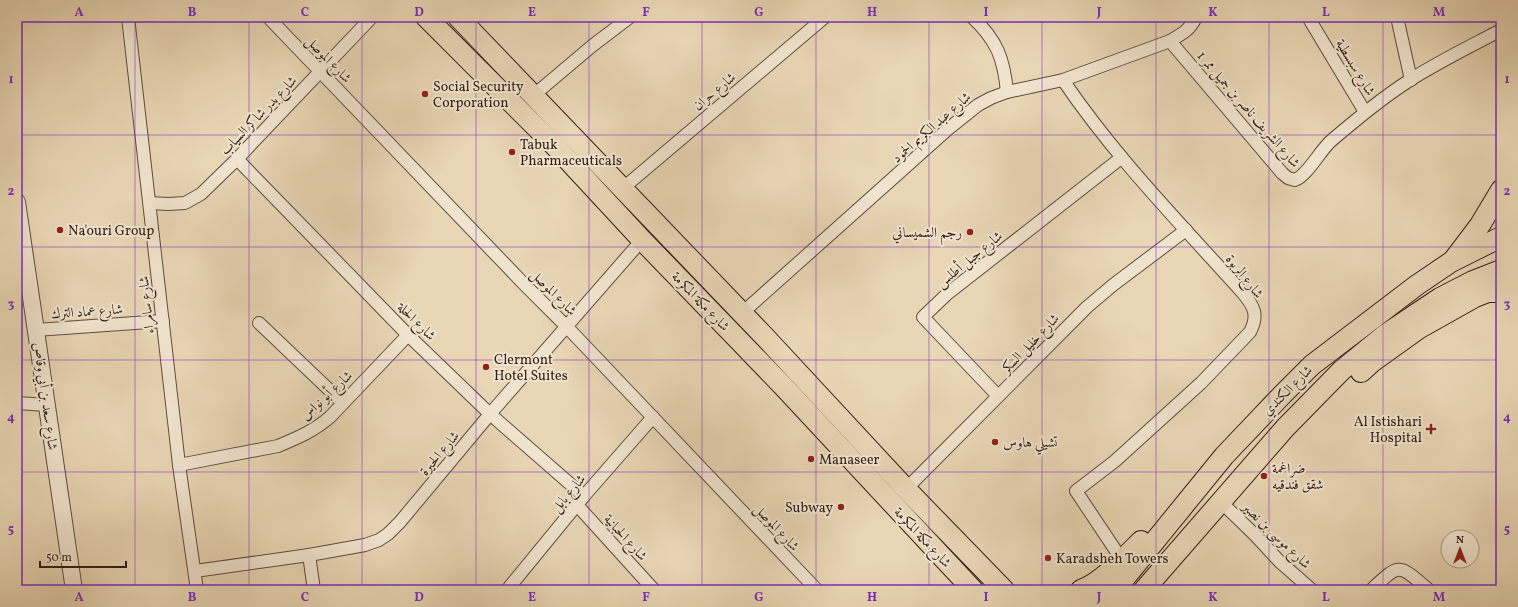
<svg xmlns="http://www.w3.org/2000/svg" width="1518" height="607" viewBox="0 0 1518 607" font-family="Vollkorn,Amiri,serif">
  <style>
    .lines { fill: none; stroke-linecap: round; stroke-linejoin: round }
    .minor-casing { stroke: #5e4c3e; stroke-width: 14 }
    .tertiary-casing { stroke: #5e4c3e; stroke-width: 18 }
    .primary-casing { stroke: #301e17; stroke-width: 22 }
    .minor { stroke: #f1e4cf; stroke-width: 12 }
    .tertiary { stroke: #f1e4cf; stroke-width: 16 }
    .primary { stroke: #e9d6b5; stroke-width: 20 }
    .grid { fill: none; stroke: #7b2cbf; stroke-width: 1; stroke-opacity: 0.55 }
    .poi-dot { fill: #8f2418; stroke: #f1e4cf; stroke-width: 1.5 }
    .labels { text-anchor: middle; stroke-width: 4; stroke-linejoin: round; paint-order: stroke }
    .street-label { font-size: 14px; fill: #301e17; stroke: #f1e4cf }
    .poi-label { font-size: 14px; fill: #301e17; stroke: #f1e4cf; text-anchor: start }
    .neatline { fill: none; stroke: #7b2cbf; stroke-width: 1.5 }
    .grid-label { font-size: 13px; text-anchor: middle; font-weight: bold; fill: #7b2cbf }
  </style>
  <rect width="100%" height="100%" fill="#e9d6b5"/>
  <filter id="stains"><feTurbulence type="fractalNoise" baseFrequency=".005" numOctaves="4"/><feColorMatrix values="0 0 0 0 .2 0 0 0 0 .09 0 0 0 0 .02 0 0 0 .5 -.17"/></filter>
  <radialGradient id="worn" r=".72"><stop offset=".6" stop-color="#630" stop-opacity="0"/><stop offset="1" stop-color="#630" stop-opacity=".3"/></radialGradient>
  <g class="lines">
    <!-- minor casing -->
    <g class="minor-casing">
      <g id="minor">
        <polyline points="128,17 179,465 197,590"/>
        <polyline points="268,17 523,283 567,327 817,590"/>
        <path d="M972 17C997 40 1004 59 1007 92"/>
        <polyline points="1308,17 1365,112"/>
        <polyline points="1397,17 1411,80"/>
        <path d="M1170 41 1282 173 1288 178 1295 180C1308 175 1320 150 1332 140 1357 119 1382 98 1410 80 1438 62 1471 46 1501 30"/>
        <path d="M1063 80C1115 157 1180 223 1242 292 1254 306 1259 315 1250 332L1201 383 1115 461 1076 491 1122 560"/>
        <polyline points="534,95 592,46 630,17"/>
        <polyline points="237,159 408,335 490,414 584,496"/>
        <polyline points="622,189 825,17"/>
        <polyline points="150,203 168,204 185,203 201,194 237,159 372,17"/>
        <path d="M741 314 948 129 978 105 991 98 1007 92 1063 80 1170 41C1182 34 1190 30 1196 17"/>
        <polyline points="259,323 343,403"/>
        <polyline points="36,330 163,321"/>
        <polyline points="998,396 923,317 947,294 1121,158"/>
        <polyline points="17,403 47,405"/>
        <path d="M179 465 278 446C297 438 314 431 330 417L408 335"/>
        <polyline points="906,489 1087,307 1113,285 1186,230"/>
        <polyline points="1221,502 1255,535 1280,562 1312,590"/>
        <polyline points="577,505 654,590"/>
        <polyline points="309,555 314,590"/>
        <polyline points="195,571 309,555 365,545 379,540 388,534 400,522 490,414 642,240"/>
        <polyline points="507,590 584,496 653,417"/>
        <path d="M1371 590C1401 562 1398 564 1429 590"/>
      </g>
    </g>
    <!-- tertiary casing -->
    <g class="tertiary-casing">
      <polyline id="tertiary" points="17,202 74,590"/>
    </g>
    <!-- primary casing -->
    <g class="primary-casing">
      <g id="primary">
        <polyline points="426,17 553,144 642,240 783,386 973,590"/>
        <polyline points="458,17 765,337 906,489 1004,590"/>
        <polyline points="1455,258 1480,225 1501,190"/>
        <polyline points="1361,372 1372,362 1418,329 1475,297 1488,292 1501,292"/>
        <path d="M1081 590C1101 583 1126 556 1141 541"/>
        <polyline points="1115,590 1224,456 1283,394 1312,365 1417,285 1451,262 1501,237"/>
        <polyline points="1144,590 1286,427 1342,370 1386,334 1440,298 1473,281 1501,270"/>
      </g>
    </g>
    <!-- minor -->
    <use href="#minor" class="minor"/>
    <!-- tertiary -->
    <use href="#tertiary" class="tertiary"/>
    <!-- primary -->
    <use href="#primary" class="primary"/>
  </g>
  <!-- grid -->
  <path class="grid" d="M135 17V590M249 17V590M362 17V590M476 17V590M589 17V590M702 17V590M816 17V590M929 17V590M1042 17V590M1156 17V590M1269 17V590M1383 17V590M17 135H1501M17 247H1501M17 360H1501M17 472H1501"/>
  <!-- markers -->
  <g class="poi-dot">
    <circle cx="425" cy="94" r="4"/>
    <circle cx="512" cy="152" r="4"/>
    <circle cx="60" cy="230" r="4"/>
    <circle cx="970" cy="232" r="4"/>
    <circle cx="486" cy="367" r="4"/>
    <path d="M1429 423h4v4h4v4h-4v4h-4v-4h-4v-4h4z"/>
    <circle cx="995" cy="442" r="4"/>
    <circle cx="811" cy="459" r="4"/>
    <circle cx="1264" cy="476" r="4"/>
    <circle cx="841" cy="507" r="4"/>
    <circle cx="1048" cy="558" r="4"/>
  </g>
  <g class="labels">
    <!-- street labels -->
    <g class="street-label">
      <text transform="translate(329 59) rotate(46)" y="5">شارع الموصل</text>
      <text transform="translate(1356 67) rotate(59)" y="5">شارع سبسطية</text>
      <text transform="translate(714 91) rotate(-40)" y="5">شارع حران</text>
      <text transform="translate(1249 109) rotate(49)" y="5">شارع الشريف ناصر بن جميل ممر 1</text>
      <text transform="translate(258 115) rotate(-46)" y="5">شارع بدر شاكر السياب</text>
      <text transform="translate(931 127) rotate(-41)" y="5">شارع عبد الكريم الحمود</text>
      <text transform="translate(969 259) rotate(-39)" y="5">شارع جبل أطلس</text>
      <text transform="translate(1245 276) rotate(52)" y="5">شارع الربوة</text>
      <text transform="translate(554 292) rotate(45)" y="5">شارع الموصل</text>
      <text transform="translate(701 301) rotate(46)" y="5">شارع مكة المكرمة</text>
      <text transform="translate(146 305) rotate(-96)" y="5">شارع سامراء</text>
      <text transform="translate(87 311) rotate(-4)" y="5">شارع عماد الترك</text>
      <text transform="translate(417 321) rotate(45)" y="5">شارع الحلة</text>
      <text transform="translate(1030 343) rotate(-46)" y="5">شارع خليل السكر</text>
      <text transform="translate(1287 390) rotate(-45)" y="5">شارع الكندي</text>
      <text transform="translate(326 395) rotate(-43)" y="5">شارع أبو نواس</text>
      <text transform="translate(46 396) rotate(82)" y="5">شارع سعد بن أبي وقاص</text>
      <text transform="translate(439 453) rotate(-50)" y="5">شارع الحيرة</text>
      <text transform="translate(568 493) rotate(-50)" y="5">شارع بابل</text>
      <text transform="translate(777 527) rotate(47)" y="5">شارع الموصل</text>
      <text transform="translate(1277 535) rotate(44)" y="5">شارع موسى بن نصير</text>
      <text transform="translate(626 537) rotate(48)" y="5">شارع الحبانية</text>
      <text transform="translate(923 537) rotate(47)" y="5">شارع مكة المكرمة</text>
    </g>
    <!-- poi labels -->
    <g class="poi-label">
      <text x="433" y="91">Social Security<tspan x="433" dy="16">Corporation</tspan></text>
      <text x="520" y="149">Tabuk<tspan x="520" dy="16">Pharmaceuticals</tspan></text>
      <text x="68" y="235">Na'ouri Group</text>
      <text x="962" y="237" text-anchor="end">رجم الشميساني</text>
      <text x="494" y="364">Clermont<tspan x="494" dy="16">Hotel Suites</tspan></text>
      <text x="1422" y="426" text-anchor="end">Al Istishari<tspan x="1422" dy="16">Hospital</tspan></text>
      <text x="1003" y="447">تشيلي هاوس</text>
      <text x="819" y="464">Manaseer</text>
      <text x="1272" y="473">ضراغمة<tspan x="1272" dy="16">شقق فندقيه</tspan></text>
      <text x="833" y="512" text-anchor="end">Subway</text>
      <text x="1056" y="563">Karadsheh Towers</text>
    </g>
  </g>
  <!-- margin -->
  <rect width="1518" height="607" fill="none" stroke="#e9d6b5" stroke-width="44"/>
  <!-- north arrow -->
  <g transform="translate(1460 549)"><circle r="19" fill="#f1e4cf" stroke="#a49585"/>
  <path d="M0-3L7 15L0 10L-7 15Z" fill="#8f2418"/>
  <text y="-6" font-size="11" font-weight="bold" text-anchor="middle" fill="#301e17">N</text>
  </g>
  <!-- scale -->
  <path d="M40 561v6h86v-6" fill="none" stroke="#301e17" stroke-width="2"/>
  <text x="46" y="561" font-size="12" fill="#301e17" stroke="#f1e4cf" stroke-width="3" paint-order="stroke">50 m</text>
  <rect x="22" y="22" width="1474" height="563" class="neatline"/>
  <g class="grid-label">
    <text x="79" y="16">A</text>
    <text x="192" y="16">B</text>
    <text x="305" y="16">C</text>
    <text x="419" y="16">D</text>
    <text x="532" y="16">E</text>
    <text x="646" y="16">F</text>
    <text x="759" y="16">G</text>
    <text x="872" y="16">H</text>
    <text x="986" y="16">I</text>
    <text x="1099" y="16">J</text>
    <text x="1213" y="16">K</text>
    <text x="1326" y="16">L</text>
    <text x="1439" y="16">M</text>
    <text x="11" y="83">1</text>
    <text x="1507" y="83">1</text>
    <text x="11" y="195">2</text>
    <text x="1507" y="195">2</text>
    <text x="11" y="308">3</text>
    <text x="1507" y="308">3</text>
    <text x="11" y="421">4</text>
    <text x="1507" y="421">4</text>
    <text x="11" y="533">5</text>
    <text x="1507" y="533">5</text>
    <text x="79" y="601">A</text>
    <text x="192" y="601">B</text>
    <text x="305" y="601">C</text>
    <text x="419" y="601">D</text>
    <text x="532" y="601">E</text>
    <text x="646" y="601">F</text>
    <text x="759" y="601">G</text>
    <text x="872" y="601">H</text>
    <text x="986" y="601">I</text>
    <text x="1099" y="601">J</text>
    <text x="1213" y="601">K</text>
    <text x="1326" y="601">L</text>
    <text x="1439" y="601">M</text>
  </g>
  <rect width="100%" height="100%" filter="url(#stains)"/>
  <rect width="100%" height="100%" fill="url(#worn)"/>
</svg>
